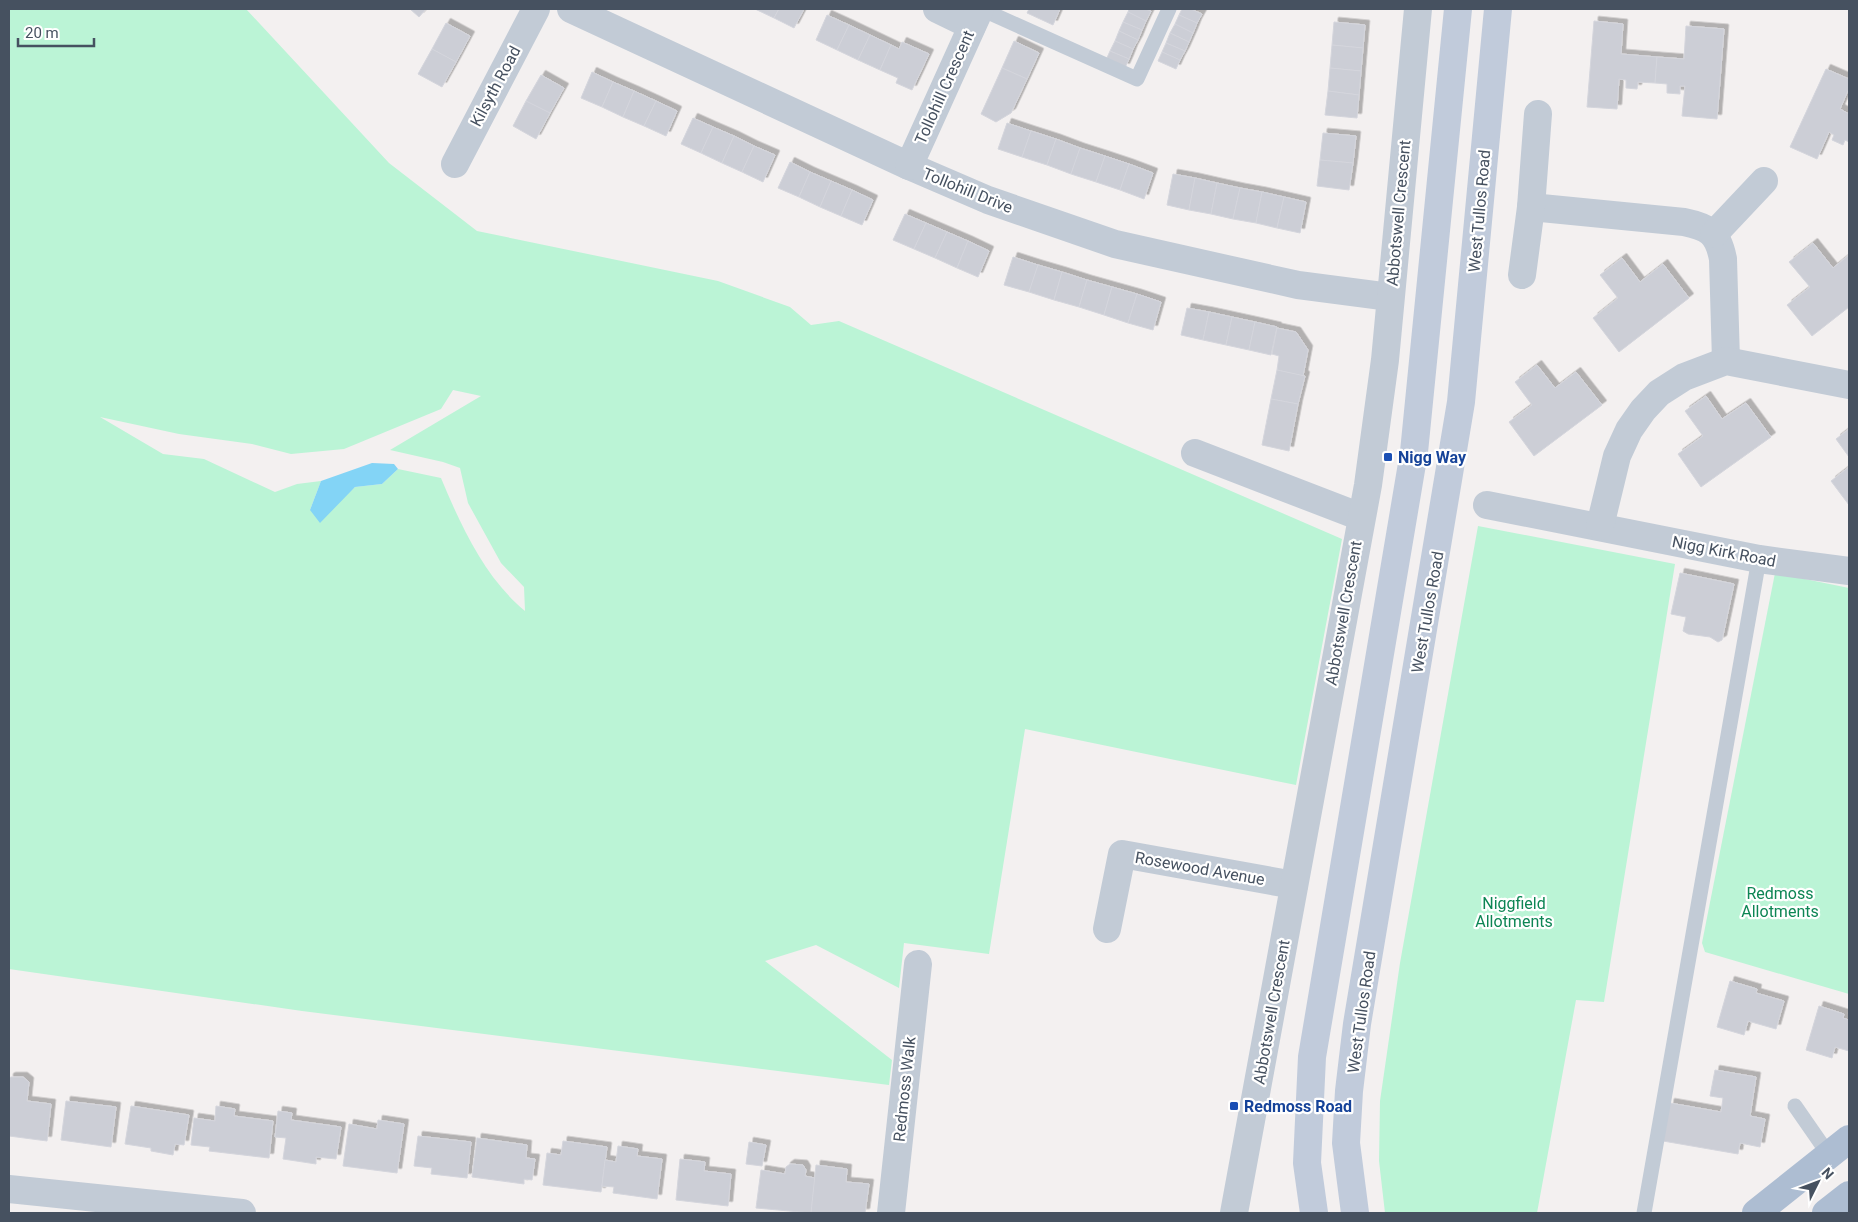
<svg xmlns="http://www.w3.org/2000/svg" width="1858" height="1222" viewBox="0 0 1858 1222" font-family="Roboto,sans-serif">
  <style>
    .green { fill: #bbf4d6; fill-rule: evenodd }
    .water { fill: #83d4f6 }
    .building { fill: #ccced6; stroke: #d4d5dc; filter: url(#shadow) }
    .lines { fill: none; stroke-linecap: round; stroke-linejoin: round }
    .service { stroke: #c2cbd6; stroke-width: 15 }
    .minor { stroke: #c2cbd6; stroke-width: 28 }
    .tertiary { stroke: #c2cbd6; stroke-width: 28 }
    .secondary { stroke: #c1cbdb; stroke-width: 28 }
    .primary { stroke: #adbdd2; stroke-width: 28 }
    .transit-dot { fill: #1a4fb4; stroke: #fff; stroke-width: 2 }
    .labels { text-anchor: middle; stroke-width: 4.5; stroke-linejoin: round; paint-order: stroke }
    .street-label { font-size: 16px; fill: #465160; stroke: #fff }
    .transit-label { font-size: 16px; font-weight: bold; fill: #164399; stroke: #fff; text-anchor: start }
    .park-label { font-size: 16px; fill: #0d8554; stroke: #fff }
  </style>
  <defs>
    <filter id="shadow"><feDropShadow dx="4.5" dy="-4.5" stdDeviation="0" flood-color="#0004"/></filter>
  </defs>
  <rect width="100%" height="100%" fill="#f3f0f0"/>
  <!-- green -->
  <g class="green">
    <path d="M9 9H246L389 163 477 231 718 281 790 307 811 325 839 321 1342 539 1296 785 1025 729 989 954 904 943 899 988 816 945 765 961 892 1060 889 1085 302 1011 9 969ZM453 390 481 396 390 450 443 462 460 468 468 503 501 563 524 587 525 611C485 578 461 526 441 478L398 469 382 484 355 487 340 501 310 510 321 481 297 484 275 492 204 459 163 454 100 417 179 434 252 444 291 454 344 449 441 409Z"/>
    <polygon points="1478,526 1675,564 1604,1002 1576,1000 1537,1213 1385,1213 1379,1161 1380,1101 1400,963"/>
    <polygon points="1775,573 1849,588 1849,994 1705,952 1702,943"/>
  </g>
  <!-- water -->
  <polygon class="water" points="372,463 394,464 398,469 382,484 355,487 320,523 310,510 321,481"/>
  <!-- building -->
  <g class="building">
    <polygon points="410,9 426,9 419,17"/>
    <polygon points="755,9 779,9 774,18"/>
    <polygon points="779,9 804,9 794,28 774,18"/>
    <polygon points="1029,9 1060,9 1053,25 1027,13"/>
    <polygon points="1129,9 1145,9 1151,11 1146,21 1128,12"/>
    <polygon points="1182,9 1191,9 1202,14 1197,23 1179,15"/>
    <polygon points="1128,12 1146,21 1142,30 1123,22"/>
    <polygon points="827,15 849,25 837,50 816,40"/>
    <polygon points="1179,15 1197,23 1193,33 1175,24"/>
    <polygon points="1594,21 1623,24 1621,54 1657,57 1655,83 1638,82 1637,89 1626,88 1626,80 1619,79 1617,109 1587,107"/>
    <polygon points="1123,22 1142,30 1138,40 1119,31"/>
    <polygon points="1334,22 1365,25 1363,48 1332,45"/>
    <polygon points="446,23 470,36 456,62 432,49"/>
    <polygon points="1175,24 1193,33 1189,42 1170,33"/>
    <polygon points="849,25 870,35 858,60 837,50"/>
    <polygon points="1686,26 1724,29 1717,119 1682,116 1685,86 1680,86 1680,94 1667,93 1667,84 1655,83 1657,57 1684,59"/>
    <polygon points="1119,31 1138,40 1133,49 1115,41"/>
    <polygon points="1170,33 1189,42 1185,51 1166,43"/>
    <polygon points="870,35 891,45 880,70 858,60"/>
    <polygon points="1014,41 1039,53 1027,79 1002,68"/>
    <polygon points="1115,41 1133,49 1129,59 1110,51"/>
    <polygon points="902,42 929,54 912,90 896,83 898,78 880,70 891,45 899,49"/>
    <polygon points="1166,43 1185,51 1180,60 1162,52"/>
    <polygon points="1332,45 1363,48 1361,71 1330,68"/>
    <polygon points="432,49 456,62 442,87 418,74"/>
    <polygon points="1110,51 1129,59 1125,68 1106,60"/>
    <polygon points="1162,52 1180,60 1176,69 1158,61"/>
    <polygon points="1002,68 1027,79 1011,113 996,122 981,114"/>
    <polygon points="1330,68 1361,71 1359,95 1328,91"/>
    <polygon points="1826,69 1849,79 1849,88 1840,109 1849,114 1849,142 1845,140 1843,145 1832,140 1834,135 1829,132 1817,159 1790,147"/>
    <polygon points="592,72 613,82 602,107 581,98"/>
    <polygon points="541,75 564,88 550,113 526,101"/>
    <polygon points="613,82 634,91 623,117 602,107"/>
    <polygon points="634,91 656,101 644,126 623,117"/>
    <polygon points="1328,91 1359,95 1357,118 1325,115"/>
    <polygon points="526,101 550,113 536,139 513,126"/>
    <polygon points="656,101 677,111 666,136 644,126"/>
    <polygon points="693,118 713,127 701,153 681,144"/>
    <polygon points="1007,123 1031,131 1022,157 998,149"/>
    <polygon points="713,127 734,136 722,163 701,153"/>
    <polygon points="1031,131 1056,139 1047,165 1022,157"/>
    <polygon points="1323,133 1356,136 1353,163 1320,160"/>
    <polygon points="734,136 754,146 742,172 722,163"/>
    <polygon points="1056,139 1080,148 1071,174 1047,165"/>
    <polygon points="754,146 775,155 763,182 742,172"/>
    <polygon points="1080,148 1105,156 1096,182 1071,174"/>
    <polygon points="1105,156 1129,164 1120,190 1096,182"/>
    <polygon points="1320,160 1353,163 1349,190 1317,186"/>
    <polygon points="790,162 810,172 799,197 778,188"/>
    <polygon points="1129,164 1153,173 1144,199 1120,190"/>
    <polygon points="810,172 831,181 820,207 799,197"/>
    <polygon points="1173,174 1195,178 1189,210 1167,205"/>
    <polygon points="1195,178 1217,183 1211,214 1189,210"/>
    <polygon points="831,181 852,190 841,216 820,207"/>
    <polygon points="1217,183 1240,188 1233,219 1211,214"/>
    <polygon points="1240,188 1262,192 1256,223 1233,219"/>
    <polygon points="852,190 873,200 862,225 841,216"/>
    <polygon points="1262,192 1284,197 1277,228 1256,223"/>
    <polygon points="1284,197 1306,202 1300,233 1277,228"/>
    <polygon points="905,214 926,223 914,249 893,240"/>
    <polygon points="926,223 947,232 935,258 914,249"/>
    <polygon points="947,232 968,241 957,268 935,258"/>
    <polygon points="968,241 989,251 978,277 957,268"/>
    <polygon points="1813,243 1833,268 1849,255 1849,307 1812,336 1787,305 1810,287 1789,262"/>
    <polygon points="1013,257 1038,265 1029,292 1004,285"/>
    <polygon points="1622,258 1640,282 1663,264 1689,298 1619,352 1593,318 1618,298 1600,275"/>
    <polygon points="1038,265 1062,272 1054,300 1029,292"/>
    <polygon points="1062,272 1087,280 1079,307 1054,300"/>
    <polygon points="1087,280 1112,287 1104,315 1079,307"/>
    <polygon points="1112,287 1137,294 1128,323 1104,315"/>
    <polygon points="1137,294 1161,302 1153,330 1128,323"/>
    <polygon points="1187,308 1209,312 1203,340 1181,335"/>
    <polygon points="1209,312 1232,317 1226,345 1203,340"/>
    <polygon points="1232,317 1255,322 1249,350 1226,345"/>
    <polygon points="1255,322 1277,327 1271,355 1249,350"/>
    <polygon points="1277,328 1296,332 1308,350 1303,376 1277,370 1279,356 1272,354"/>
    <polygon points="1537,365 1555,388 1576,372 1602,405 1534,456 1509,422 1532,405 1515,382"/>
    <polygon points="1277,370 1305,376 1298,404 1271,399"/>
    <polygon points="1706,396 1722,419 1746,403 1771,437 1701,487 1678,454 1703,436 1685,411"/>
    <polygon points="1271,399 1298,404 1289,451 1262,445"/>
    <polygon points="1849,429 1849,457 1836,439"/>
    <polygon points="1849,467 1849,505 1831,481"/>
    <polygon points="1680,573 1734,584 1722,640 1718,642 1710,637 1688,634 1683,631 1686,617 1671,614"/>
    <polygon points="1730,981 1757,989 1756,993 1784,1001 1776,1029 1748,1021 1744,1035 1717,1027"/>
    <polygon points="1819,1006 1844,1014 1843,1018 1849,1020 1849,1051 1835,1047 1832,1058 1806,1050"/>
    <polygon points="1715,1070 1756,1077 1750,1116 1765,1119 1760,1147 1740,1143 1738,1154 1663,1141 1670,1103 1721,1112 1723,1098 1710,1096"/>
    <polygon points="11,1077 23,1077 29,1082 27,1101 51,1104 47,1141 9,1136 9,1078"/>
    <polygon points="66,1101 116,1107 111,1147 61,1140"/>
    <polygon points="131,1106 189,1115 184,1145 175,1144 173,1155 151,1151 151,1148 125,1144"/>
    <polygon points="216,1106 235,1109 234,1116 273,1121 269,1158 209,1151 210,1147 191,1145 194,1118 215,1121"/>
    <polygon points="278,1111 292,1113 291,1120 341,1127 336,1159 316,1157 316,1164 283,1159 286,1138 275,1137"/>
    <polygon points="378,1120 404,1124 397,1173 343,1166 349,1124 377,1129"/>
    <polygon points="418,1136 471,1142 467,1178 431,1174 432,1168 414,1166"/>
    <polygon points="477,1138 527,1145 526,1158 535,1159 532,1180 524,1179 524,1184 472,1177"/>
    <polygon points="563,1141 607,1147 601,1192 543,1185 547,1153 561,1155"/>
    <polygon points="749,1142 766,1145 762,1166 746,1164"/>
    <polygon points="618,1146 638,1149 637,1156 662,1159 657,1199 613,1193 614,1187 602,1186 605,1160 616,1162"/>
    <polygon points="680,1159 705,1162 704,1171 731,1174 728,1206 676,1200"/>
    <polygon points="790,1164 803,1165 806,1170 805,1176 815,1178 811,1213 756,1208 761,1170 785,1174 786,1167"/>
    <polygon points="816,1165 847,1169 846,1182 869,1184 865,1213 811,1213"/>
  </g>
  <g class="lines">
    <!-- service -->
    <g class="service">
      <polyline points="981,9 1137,79 1169,9"/>
      <polyline points="1795,1106 1829,1155"/>
      <polyline points="1644,1213 1759,559"/>
    </g>
    <!-- minor -->
    <g class="minor">
      <polyline points="571,9 909,166 988,200 1115,244 1298,285 1390,297"/>
      <polyline points="937,9 972,26"/>
      <polyline points="455,164 536,9"/>
      <polyline points="909,166 980,9"/>
      <path d="M1531 207 1684 222C1709 227 1718 233 1723 259L1726 361"/>
      <polyline points="1714,234 1764,181"/>
      <polyline points="1522,275 1531,207 1538,114"/>
      <polyline points="1195,453 1361,517"/>
      <polyline points="1487,505 1759,559 1849,571"/>
      <polyline points="1600,526 1617,456 1629,430 1643,410 1659,393 1684,377 1726,361 1849,385"/>
      <polyline points="1107,929 1122,854 1294,885"/>
      <polyline points="9,1189 242,1213"/>
      <polyline points="891,1213 918,964"/>
    </g>
    <!-- tertiary -->
    <polyline class="tertiary" points="1234,1213 1368,485 1385,360 1418,9"/>
    <!-- secondary -->
    <g class="secondary">
      <polyline points="1314,1213 1307,1163 1312,1057 1414,452 1458,9"/>
      <polyline points="1355,1213 1346,1143 1349,1091 1357,1024 1461,402 1498,9"/>
    </g>
    <!-- primary -->
    <g class="primary">
      <polyline points="1756,1213 1849,1139"/>
      <polyline points="1826,1213 1849,1195"/>
    </g>
  </g>
  <!-- markers -->
  <g class="transit-dot">
    <rect x="1383" y="452" width="10" height="10" rx="2.5"/>
    <rect x="1229" y="1101" width="10" height="10" rx="2.5"/>
  </g>
  <g class="labels">
    <!-- street labels -->
    <g class="street-label">
      <text transform="translate(495 86) rotate(-62)" y="6">Kilsyth Road</text>
      <text transform="translate(944 87) rotate(-66)" y="6">Tollohill Crescent</text>
      <text transform="translate(968 190) rotate(22)" y="6">Tollohill Drive</text>
      <text transform="translate(1479 211) rotate(-85)" y="6">West Tullos Road</text>
      <text transform="translate(1398 213) rotate(-85)" y="6">Abbotswell Crescent</text>
      <text transform="translate(1724 551) rotate(11)" y="6">Nigg Kirk Road</text>
      <text transform="translate(1427 612) rotate(-80)" y="6">West Tullos Road</text>
      <text transform="translate(1343 613) rotate(-80)" y="6">Abbotswell Crescent</text>
      <text transform="translate(1200 868) rotate(10)" y="6">Rosewood Avenue</text>
      <text transform="translate(1271 1012) rotate(-80)" y="6">Abbotswell Crescent</text>
      <text transform="translate(1361 1012) rotate(-82)" y="6">West Tullos Road</text>
      <text transform="translate(904 1089) rotate(-84)" y="6">Redmoss Walk</text>
    </g>
    <!-- transit labels -->
    <g class="transit-label">
      <text x="1398" y="463">Nigg Way</text>
      <text x="1244" y="1112">Redmoss Road</text>
    </g>
    <!-- park labels -->
    <g class="park-label">
      <text x="1780" y="899">Redmoss<tspan x="1780" dy="18">Allotments</tspan></text>
      <text x="1514" y="909">Niggfield<tspan x="1514" dy="18">Allotments</tspan></text>
    </g>
  </g>
  <!-- border -->
  <rect width="1858" height="1222" fill="none" stroke="#465160" stroke-width="20"/>
  <!-- north arrow -->
  <g transform="translate(1818 1182) rotate(48)" stroke="#ffffff" stroke-width="4" paint-order="stroke">
  <path d="M0-4L9 19L0 12L-9 19Z" fill="#465160"/>
  <text y="-8" font-size="14" font-weight="bold" text-anchor="middle" fill="#465160">N</text>
  </g>
  <!-- scale -->
  <path d="M18 38v8h76v-8" fill="none" stroke="#465160" stroke-width="2.5"/>
  <text x="25" y="38" font-size="15" fill="#465160" stroke="#ffffff" stroke-width="4" paint-order="stroke">20 m</text>
</svg>
